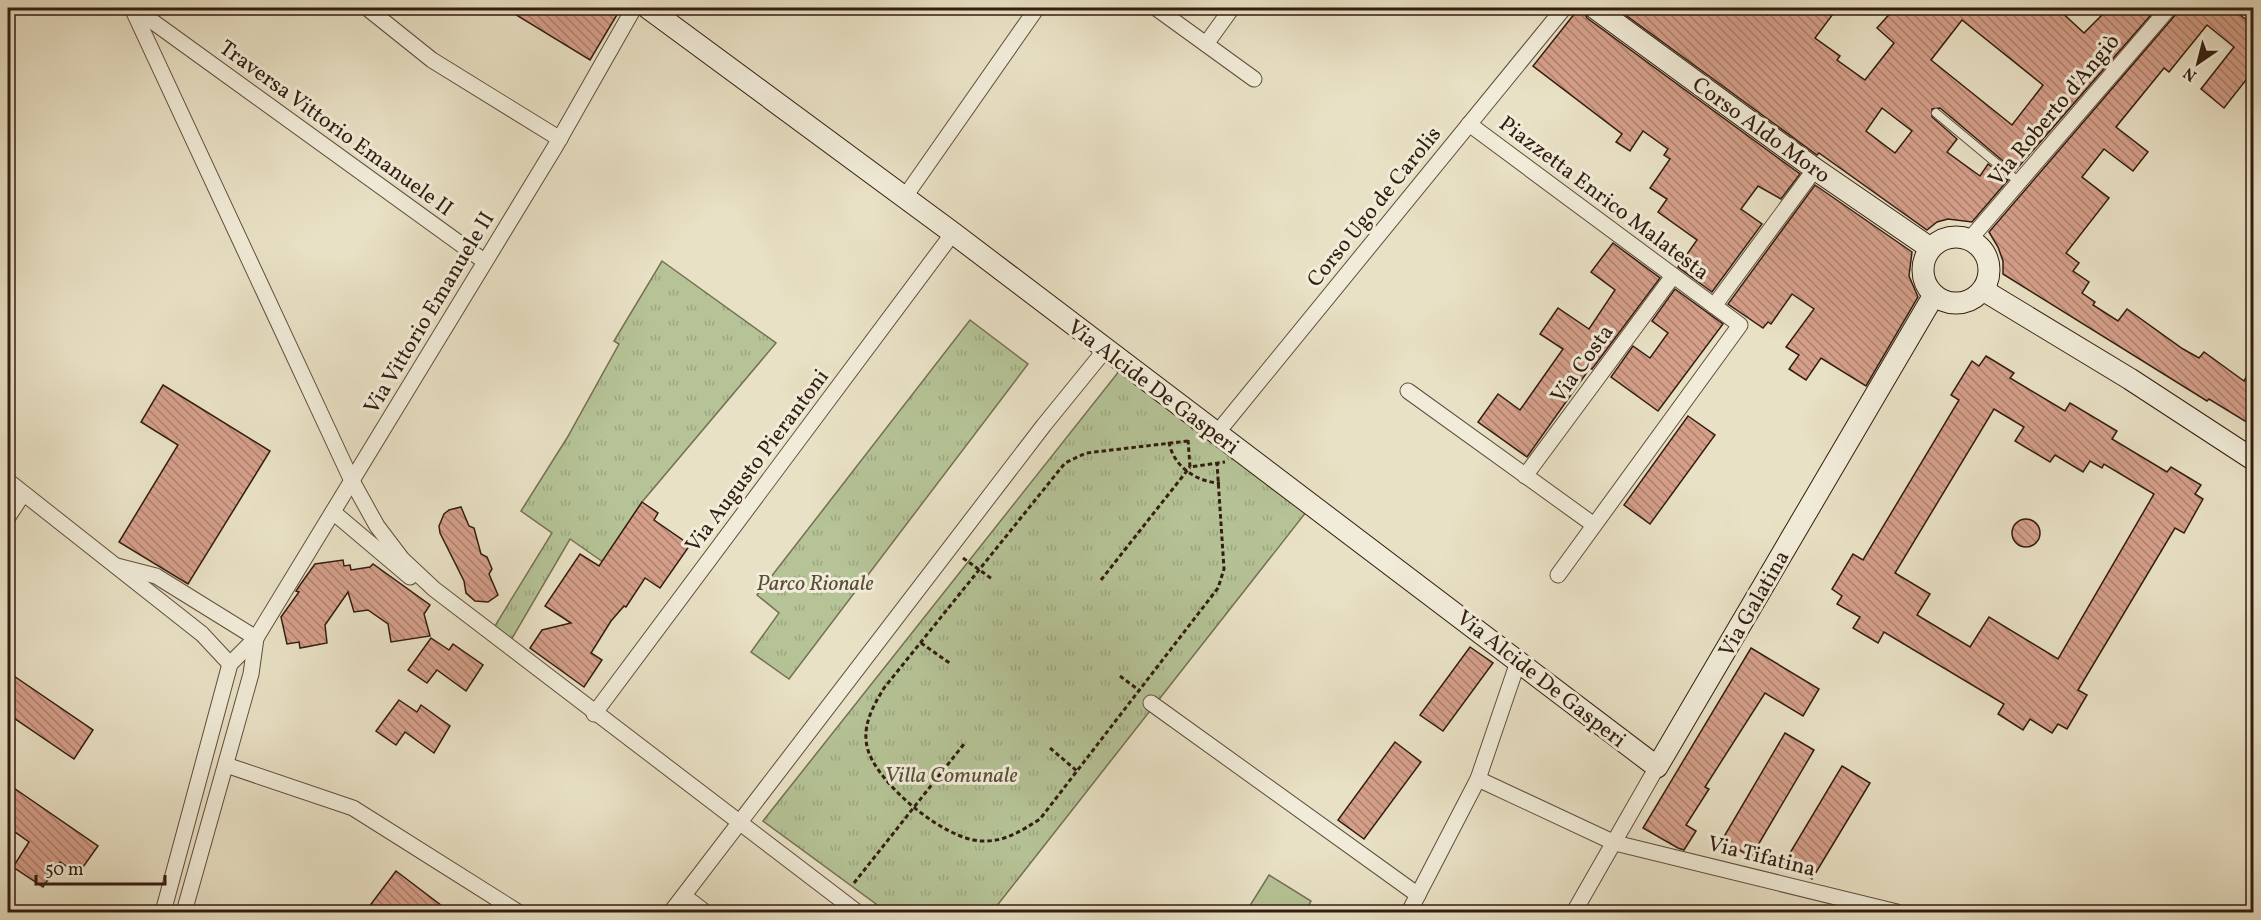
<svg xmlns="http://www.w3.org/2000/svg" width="2261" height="920" viewBox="0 0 2261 920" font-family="Vollkorn,serif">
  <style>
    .grass { fill: url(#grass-tufts); stroke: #747053; stroke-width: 1.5 }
    .pitch { fill: #b5c396; stroke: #747053; stroke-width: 1.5 }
    .building { fill: url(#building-back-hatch); stroke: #321d10; stroke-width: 1.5; fill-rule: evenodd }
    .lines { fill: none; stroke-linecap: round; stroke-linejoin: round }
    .lane-casing { stroke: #604e3d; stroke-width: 10 }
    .street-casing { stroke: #604e3d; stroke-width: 17 }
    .secondary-casing { stroke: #321d10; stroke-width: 23 }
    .path { stroke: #321d10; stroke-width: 3; stroke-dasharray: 4.5 3; stroke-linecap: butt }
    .lane { stroke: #f1ecd9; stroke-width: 8 }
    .street { stroke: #f1ecd9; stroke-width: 15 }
    .secondary { stroke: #f1ecd9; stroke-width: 21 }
    .labels { text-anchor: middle; stroke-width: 6; stroke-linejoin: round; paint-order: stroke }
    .street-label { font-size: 22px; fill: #321d10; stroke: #f1ecd9 }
    .park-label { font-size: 22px; font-style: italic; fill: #594f38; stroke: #f1ecd9 }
  </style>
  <defs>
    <pattern id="grass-tufts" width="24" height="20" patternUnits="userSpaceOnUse" patternTransform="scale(1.5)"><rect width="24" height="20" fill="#b5c396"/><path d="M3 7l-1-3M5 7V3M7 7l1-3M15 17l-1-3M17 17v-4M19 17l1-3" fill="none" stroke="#9ca780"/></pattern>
    <pattern id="building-back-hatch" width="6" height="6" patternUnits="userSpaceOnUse" patternTransform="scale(1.5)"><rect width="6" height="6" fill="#d59f8a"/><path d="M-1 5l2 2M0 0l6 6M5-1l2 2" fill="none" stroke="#ad816f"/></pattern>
  </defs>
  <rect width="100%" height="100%" fill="#e9e1c5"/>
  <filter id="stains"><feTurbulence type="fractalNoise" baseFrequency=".00333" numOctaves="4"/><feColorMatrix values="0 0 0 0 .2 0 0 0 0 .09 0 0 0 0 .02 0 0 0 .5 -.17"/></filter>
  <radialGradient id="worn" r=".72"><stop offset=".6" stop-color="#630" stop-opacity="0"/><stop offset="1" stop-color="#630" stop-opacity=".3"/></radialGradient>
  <!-- grass -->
  <g class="grass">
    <polygon points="662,261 776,343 642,502 603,562 570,539 507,647 490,634 552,533 521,511 567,438 619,344 614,341"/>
    <polygon points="970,320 1028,364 789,679 751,652 779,613 757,595"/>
    <polygon points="1120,370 1307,511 992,912 887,912 763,821"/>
  </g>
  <!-- pitch -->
  <polygon class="pitch" points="1269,875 1311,901 1305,912 1246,912"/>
  <!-- building -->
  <g class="building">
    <polygon points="505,8 621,8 590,60"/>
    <polygon points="1579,8 1582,8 1587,18 1800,174 1781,199 1758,186 1741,209 1762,224 1712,292 1678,267 1697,240 1658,212 1667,199 1650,188 1670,159 1664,155 1668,149 1643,131 1630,151 1616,142 1622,134 1533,66"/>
    <path d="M1616 8H1757L1767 15 1773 8H1825L1833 14 1815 38 1840 56 1837 60 1865 80 1894 43 1877 28 1895 8H2057L2084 33 2109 8H2157L2015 171 1940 108 1932 109V117L1957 139 1947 152 1980 176 1988 164 2008 180 1972 222 1948 219 1937 222 1927 230 1819 153 1817 155ZM1962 20 2043 85 2012 125 1931 60ZM1882 108 1912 131 1895 153 1866 131Z"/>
    <polygon points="2178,8 2231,8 2253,25 2253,71 2224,108 2201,89 2234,47 2207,25 2169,72 2164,68 2116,127 2148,152 2133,171 2104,149 2082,177 2109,198 2066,253 2079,263 2073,271 2089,282 2082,293 2095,302 2093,305 2118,321 2127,309 2183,349 2199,358 2204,352 2244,381 2253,366 2253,426 2209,399 2207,401 2003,274 2003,261 1998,247 1989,232 2176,14"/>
    <polygon points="1815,185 1912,252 1909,276 1918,297 1866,386 1821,358 1806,380 1789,369 1799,355 1786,347 1814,309 1792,294 1771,324 1768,322 1763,328 1728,304"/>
    <polygon points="1613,243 1660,278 1592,369 1590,368 1527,457 1478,422 1498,394 1520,410 1563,349 1540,334 1558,308 1589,329 1615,290 1591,272"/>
    <polygon points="1675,289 1723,324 1658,411 1611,377 1633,346 1650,358 1668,333 1652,321"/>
    <path d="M1986 356 2014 373 2010 378 2065 411 2070 403 2117 431 2112 439 2167 472 2171 467 2201 485 2195 494 2203 499 2184 533 2175 528 2078 690 2087 695 2067 729 2058 724 2052 733 2030 719 2023 730 1998 714 2004 704 1884 632 1878 643 1853 628 1860 617 1837 604 1842 596 1832 589 1853 554 1863 560 1959 400 1951 395 1972 361 1979 366ZM1994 409 2024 427 2015 441 2050 462 2055 455 2083 472 2090 461 2102 468 2104 464 2154 494 2058 659 1989 617 1970 647 1917 615 1930 594 1895 573Z"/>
    <polygon points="163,385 270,451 188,584 119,542 178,445 141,422"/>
    <polygon points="1688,416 1715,435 1650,524 1624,505"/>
    <polygon points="642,502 658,513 654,520 690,545 660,588 645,578 626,607 624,606 611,621 591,653 602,660 584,687 530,648 542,630 571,623 545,606 580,554 599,566"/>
    <polygon points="461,507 469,526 474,528 481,554 487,557 492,569 489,574 498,595 488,602 475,601 466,593 464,581 440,533 439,526 444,514 449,510"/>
    <circle cx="2026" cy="533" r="14"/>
    <polygon points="343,560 344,566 350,565 351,570 370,567 373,564 430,605 424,614 430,636 391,642 388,624 368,610 354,612 348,592 325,625 327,643 300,648 299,642 287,644 281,617 299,592 296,591 300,585 315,564"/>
    <polygon points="431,638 449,650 453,644 483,665 466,691 437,670 427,683 408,670"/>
    <polygon points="1470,647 1493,663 1443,731 1420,715"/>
    <polygon points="1751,648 1819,689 1803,716 1765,693 1705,787 1709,789 1686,825 1696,831 1684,850 1678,848 1643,828"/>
    <polygon points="8,672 93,730 74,759 8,714"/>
    <polygon points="399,700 417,712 421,705 450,726 434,753 405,732 396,745 376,731"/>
    <polygon points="1785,733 1814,750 1751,857 1722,840"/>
    <polygon points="1395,742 1421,762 1364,839 1338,820"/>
    <polygon points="1842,766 1870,783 1812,879 1784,863"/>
    <polygon points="8,784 98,846 78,874 60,862 43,887 13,867 29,842 8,827"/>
    <polygon points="396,871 450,912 365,912"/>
  </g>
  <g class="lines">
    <!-- lane casing -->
    <g class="lane-casing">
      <polyline id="lane" points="1936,113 2019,182"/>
    </g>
    <!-- street casing -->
    <g class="street-casing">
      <g id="street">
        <polyline points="132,8 352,481 377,526 402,559 434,589 857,912"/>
        <polyline points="134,8 484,261"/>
        <polyline points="367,8 432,60 560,139"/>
        <polyline points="1156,8 1254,79"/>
        <polyline points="1206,44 1232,8"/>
        <polyline points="1469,124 1740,325 1558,575"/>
        <polyline points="904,198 1037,8"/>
        <polyline points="1970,239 2169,8"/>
        <polyline points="1714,306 1815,169"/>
        <polyline points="1408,391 1594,525"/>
        <polyline points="1217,433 1564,8"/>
        <polyline points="1525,476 1673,276"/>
        <polyline points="8,481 202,634 230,664"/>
        <polyline points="333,512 410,577"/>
        <polyline points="8,517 23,494"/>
        <polyline points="117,566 156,576 256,638 251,674 184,912"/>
        <polyline points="1151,703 1418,895"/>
        <polyline points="594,714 953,233"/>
        <polyline points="226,765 353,808 518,912"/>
        <polyline points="1478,779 1615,843 1897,912"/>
        <polyline points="684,896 705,912"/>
        <polyline points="163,912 230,664 256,638 555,147 634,8"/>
        <polyline points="671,912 1044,425 1105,350"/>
        <polyline points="1409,912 1478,779 1519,659"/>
        <polyline points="1574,912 1657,767"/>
      </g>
    </g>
    <!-- secondary casing -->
    <g class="secondary-casing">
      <g id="secondary">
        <polyline points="648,8 953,233 1657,767 1934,295"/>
        <polyline points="1595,8 1815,169 1930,248"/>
        <circle cx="1956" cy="270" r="33"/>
        <polyline points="1983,290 2130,379 2254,460"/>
      </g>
    </g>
    <!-- path -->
    <g class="path">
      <polyline points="1188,440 1190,467 1225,462"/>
      <path d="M1188 441 1086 453 1065 463 884 688C872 708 860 729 869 753 882 787 944 839 981 841 1005 842 1021 831 1040 819L1218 588 1224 569 1217 463"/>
      <path d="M1169 442C1173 466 1196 482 1220 483"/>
      <polyline points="963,558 992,579"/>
      <polyline points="1101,580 1190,467"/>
      <polyline points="921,643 951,664"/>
      <polyline points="1120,676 1140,691"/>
      <polyline points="1050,748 1077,771"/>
      <polyline points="854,883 964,744"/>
    </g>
    <!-- lane -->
    <use href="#lane" class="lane"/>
    <!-- street -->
    <use href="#street" class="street"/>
    <!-- secondary -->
    <use href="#secondary" class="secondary"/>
  </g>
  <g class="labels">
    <!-- street labels -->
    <g class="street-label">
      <text transform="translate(2053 109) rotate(-50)" y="8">Via Roberto d'Angiò</text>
      <text transform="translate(337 127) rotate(36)" y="8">Traversa Vittorio Emanuele II</text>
      <text transform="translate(1762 129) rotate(36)" y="8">Corso Aldo Moro</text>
      <text transform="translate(1605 197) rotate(37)" y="8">Piazzetta Enrico Malatesta</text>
      <text transform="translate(1373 206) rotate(-51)" y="8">Corso Ugo de Carolis</text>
      <text transform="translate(428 312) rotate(-59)" y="8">Via Vittorio Emanuele II</text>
      <text transform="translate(1581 363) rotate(-54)" y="8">Via Costa</text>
      <text transform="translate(1154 386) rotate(37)" y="8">Via Alcide De Gasperi</text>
      <text transform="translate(756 460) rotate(-53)" y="8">Via Augusto Pierantoni</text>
      <text transform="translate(1753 603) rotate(-60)" y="8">Via Galatina</text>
      <text transform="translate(1542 678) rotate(38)" y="8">Via Alcide De Gasperi</text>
      <text transform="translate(1762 855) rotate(14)" y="8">Via Tifatina</text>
    </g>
    <!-- park labels -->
    <g class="park-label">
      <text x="815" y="590">Parco Rionale</text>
      <text x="951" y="782">Villa Comunale</text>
    </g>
  </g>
  <!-- margin -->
  <rect width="2261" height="920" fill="none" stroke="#e9e1c5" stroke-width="30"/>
  <rect x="9" y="9" width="2243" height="902" fill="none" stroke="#321d10" stroke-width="3"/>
  <rect x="15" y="15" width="2231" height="890" fill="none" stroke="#321d10" stroke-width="1.5"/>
  <!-- north arrow -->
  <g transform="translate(2198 63) rotate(215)" stroke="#f1ecd9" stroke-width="4.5" paint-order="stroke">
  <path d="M0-4.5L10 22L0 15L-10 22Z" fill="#321d10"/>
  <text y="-9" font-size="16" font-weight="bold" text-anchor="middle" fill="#321d10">N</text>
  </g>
  <!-- scale -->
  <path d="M36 875v9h129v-9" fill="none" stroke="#321d10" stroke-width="3"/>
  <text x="45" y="875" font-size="18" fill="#321d10" stroke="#f1ecd9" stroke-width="4.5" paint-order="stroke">50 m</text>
  <rect width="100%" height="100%" filter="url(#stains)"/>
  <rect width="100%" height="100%" fill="url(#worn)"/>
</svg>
